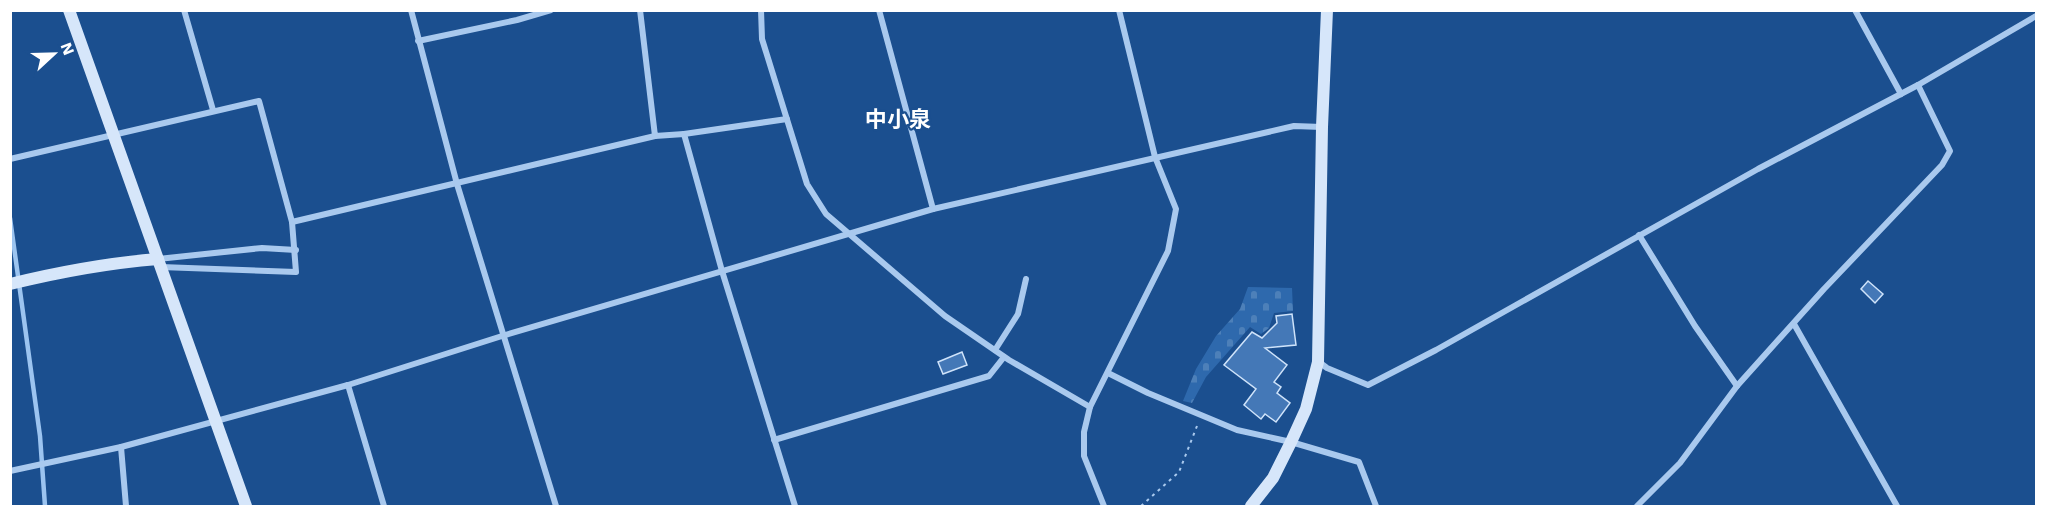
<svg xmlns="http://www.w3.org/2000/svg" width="2047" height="517" viewBox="0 0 2047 517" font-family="'Work Sans','Noto Sans JP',sans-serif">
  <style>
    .cemetery { fill: url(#cemetery-stones) }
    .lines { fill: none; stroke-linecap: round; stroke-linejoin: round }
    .stream { stroke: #9cc4f0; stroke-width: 4.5 }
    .building { fill: #4478b7; stroke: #cfe3fa; stroke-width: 1.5 }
    .path { stroke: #a9c9ee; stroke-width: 2; stroke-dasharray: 3 4.5; stroke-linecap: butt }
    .street { stroke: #a9c9ee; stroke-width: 6 }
    .secondary { stroke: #d6e6fa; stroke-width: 12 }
    .labels { text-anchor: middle; stroke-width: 4.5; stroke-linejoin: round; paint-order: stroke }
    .neighbourhood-label { font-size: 22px; font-weight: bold; fill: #fff; stroke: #1b4f8f }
  </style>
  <defs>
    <pattern id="cemetery-stones" width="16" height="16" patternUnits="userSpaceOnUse" patternTransform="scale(1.5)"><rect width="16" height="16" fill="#2e69ad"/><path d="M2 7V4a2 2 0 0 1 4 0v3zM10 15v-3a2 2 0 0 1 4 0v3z" fill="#4d80b9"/></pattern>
  </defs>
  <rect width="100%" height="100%" fill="#1b4f8f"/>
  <!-- cemetery -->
  <polygon class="cemetery" points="1248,287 1292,288 1293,311 1274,313 1269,328 1261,334 1250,327 1206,377 1192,403 1183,401 1196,369 1216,336 1240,309"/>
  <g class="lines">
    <!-- stream -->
    <polyline class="stream" points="10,218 40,436 45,506"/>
  </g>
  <!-- building -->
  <g class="building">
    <polygon points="1868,281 1883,294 1875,303 1861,289"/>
    <polygon points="1292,314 1296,345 1265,348 1287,365 1274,382 1281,387 1277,393 1290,403 1276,422 1265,414 1261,419 1244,405 1256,389 1224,365 1252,332 1262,338 1277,323 1276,316"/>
    <polygon points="962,352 967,365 943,374 938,362"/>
  </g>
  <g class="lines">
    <!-- path -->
    <polyline class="path" points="1141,506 1179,472 1197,426"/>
    <!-- street -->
    <g class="street">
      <polyline points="184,10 213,110"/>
      <polyline points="411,10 457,184 556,506"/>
      <polyline points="640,10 655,136 684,134 722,271 795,506"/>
      <polyline points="761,10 762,39 807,184 826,214 945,316 1009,360 1090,407"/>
      <polyline points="879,10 933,209"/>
      <polyline points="1855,10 1901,94"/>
      <polyline points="418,41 517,20 551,10"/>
      <polyline points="684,134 787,119"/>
      <polyline points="10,159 259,101 292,222 296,272 161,267"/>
      <polyline points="292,222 655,136"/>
      <polyline points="1639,235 1695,326 1737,386"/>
      <polyline points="158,259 262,248 296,250"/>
      <polyline points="1794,324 1897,506"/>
      <polyline points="995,350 1018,314 1026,279"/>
      <polyline points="1319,362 1327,368 1368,385 1436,350 1758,169 1918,85 2036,16"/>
      <polyline points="1108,373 1148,393 1237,430 1291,442 1359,462 1376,506"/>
      <polyline points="348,385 384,506"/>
      <polyline points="774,440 989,376 1004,357"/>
      <polyline points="121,447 126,506"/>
      <polyline points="10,471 121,447 348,385 502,336 933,209 1294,126 1322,127"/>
      <polyline points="1104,506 1084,456 1084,432 1090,407 1168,251 1176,209 1155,157 1119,10"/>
      <polyline points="1637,506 1680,463 1737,386 1824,289 1942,165 1950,151 1918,85"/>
    </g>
    <!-- secondary -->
    <g class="secondary">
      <polyline points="69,10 246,506"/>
      <path d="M10 284C59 272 108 263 158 259"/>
      <polyline points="1251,506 1273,478 1291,442 1306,409 1318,362 1322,127 1327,10"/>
    </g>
  </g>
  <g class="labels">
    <!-- neighbourhood labels -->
    <g class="neighbourhood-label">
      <text x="898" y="127">中小泉</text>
    </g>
  </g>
  <!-- border -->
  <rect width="2047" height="517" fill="none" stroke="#ffffff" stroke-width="24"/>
  <!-- north arrow -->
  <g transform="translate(54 54) rotate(68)" stroke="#1b4f8f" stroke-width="4.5" paint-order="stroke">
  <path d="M0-4.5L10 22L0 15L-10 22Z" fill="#ffffff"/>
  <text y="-9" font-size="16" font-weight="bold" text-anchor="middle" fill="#ffffff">N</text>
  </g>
</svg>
